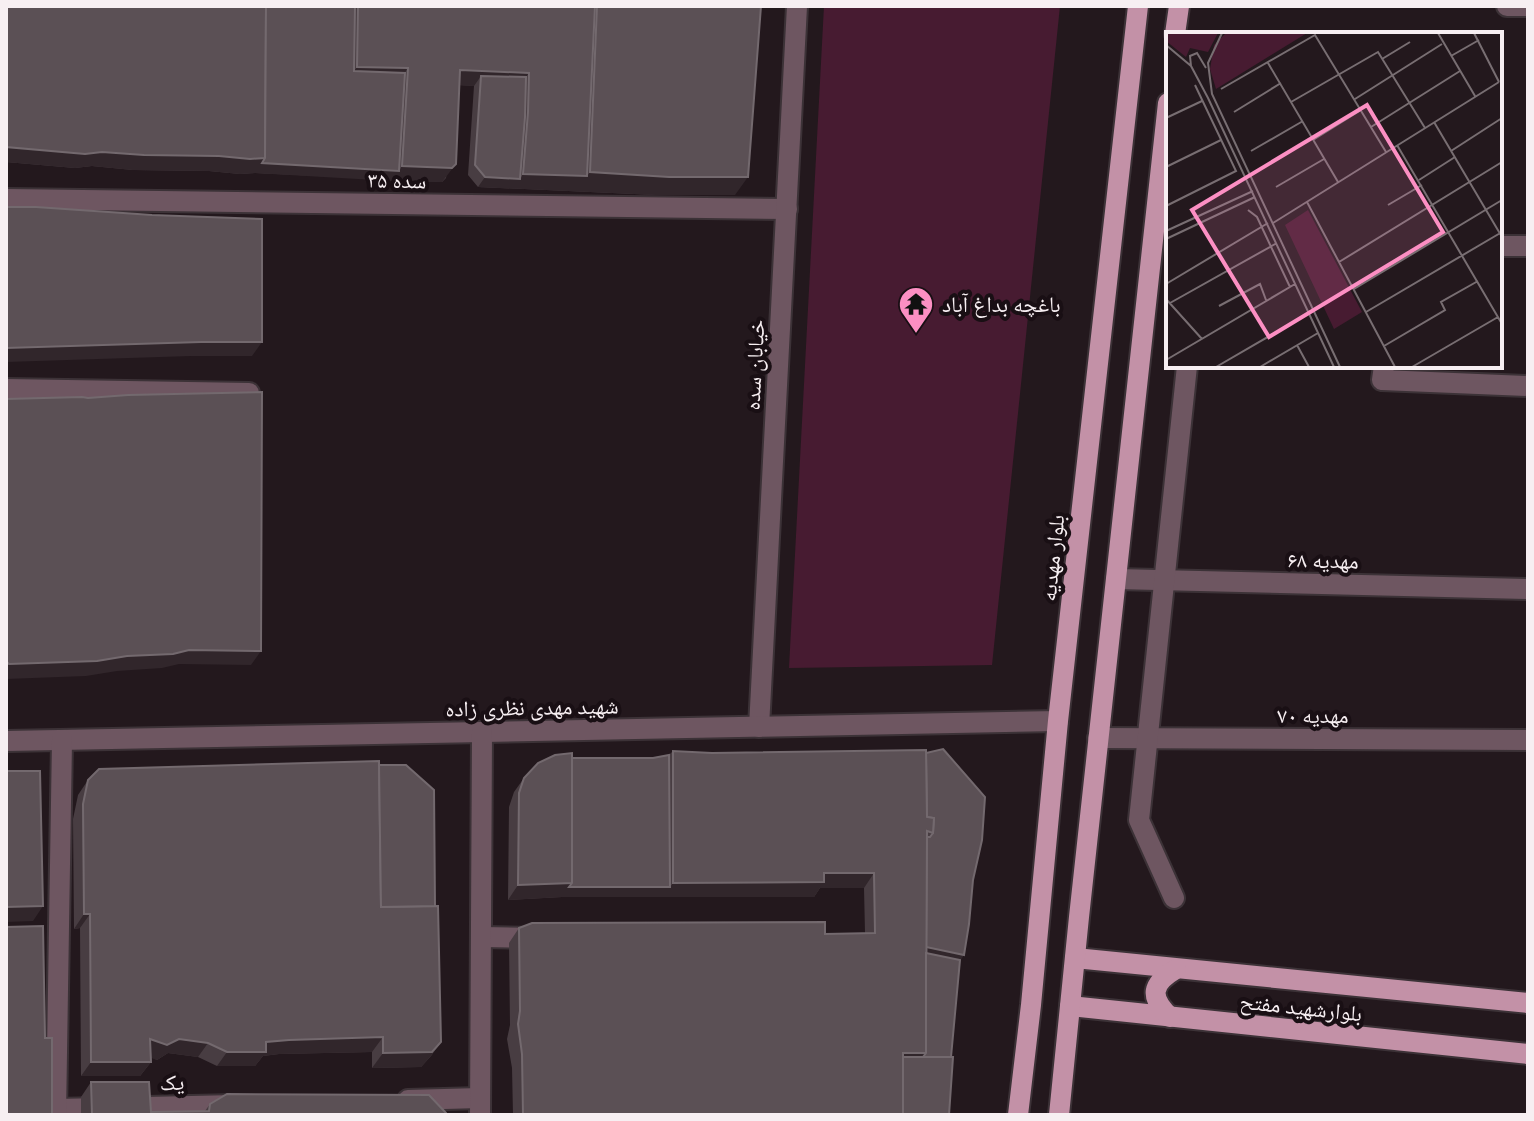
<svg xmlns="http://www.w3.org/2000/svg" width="1534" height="1121" viewBox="0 0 1534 1121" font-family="Overpass,'Noto Naskh Arabic',sans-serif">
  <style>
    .green { fill: #471b31 }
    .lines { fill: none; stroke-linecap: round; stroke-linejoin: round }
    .minor-casing { stroke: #3c3237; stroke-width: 24 }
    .major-casing { stroke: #3c3237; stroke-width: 24 }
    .minor { stroke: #6e5661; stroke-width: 20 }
    .major { stroke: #c391a7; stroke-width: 20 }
    .wall { fill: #483d42 }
    .shaded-wall { fill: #31262b }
    .building { fill: #5b5055; stroke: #73696e; stroke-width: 2 }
    .labels { text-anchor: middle; stroke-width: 8; stroke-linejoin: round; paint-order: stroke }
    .street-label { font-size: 22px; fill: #f7eff2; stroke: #190f14 }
    .poi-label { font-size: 22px; fill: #f7eff2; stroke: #190f14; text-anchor: start }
    .inset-road { fill: none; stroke: #786e72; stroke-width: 2 }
    .view { fill: #fc8fc3; fill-opacity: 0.15; stroke: #fc8fc3; stroke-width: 4 }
    .inset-edge { fill: none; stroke: #f7eff2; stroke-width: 4 }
  </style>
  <rect width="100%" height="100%" fill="#23181d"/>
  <!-- green -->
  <polygon class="green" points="824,6 1060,6 992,665 789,668"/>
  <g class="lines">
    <!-- minor casing -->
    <g class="minor-casing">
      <g id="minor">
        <polyline points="1507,6 1528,6"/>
        <polyline points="6,199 787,209"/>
        <polyline points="1500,246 1528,246"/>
        <polyline points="1384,366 1382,380 1528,386"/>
        <polyline points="6,389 249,393"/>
        <polyline points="1116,579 1528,589"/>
        <polyline points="759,727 797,6"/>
        <polyline points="1098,738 1528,740"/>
        <polyline points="6,741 1058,721"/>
        <polyline points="1174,898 1139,820 1187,366"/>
        <polyline points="482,937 538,938"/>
        <polyline points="408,1100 480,1098"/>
        <polyline points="56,1109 236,1105"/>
        <polyline points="56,1115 62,740"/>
        <polyline points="480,1115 482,732"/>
      </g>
    </g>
    <!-- major casing -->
    <g class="major-casing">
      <g id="major">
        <polyline points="1175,34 1179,6"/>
        <polyline points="1075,958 1528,1003"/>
        <polyline points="1070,1006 1528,1054"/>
        <path d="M1170 1017C1149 997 1151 984 1176 969"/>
        <polyline points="1018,1115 1031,1005 1058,721 1138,6"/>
        <polyline points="1059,1115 1079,917 1168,103"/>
      </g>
    </g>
    <!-- minor -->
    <use href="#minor" class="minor"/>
    <!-- major -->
    <use href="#major" class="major"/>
  </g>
  <!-- wall -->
  <g class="wall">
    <polygon points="6,6 761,6 735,195 656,195 478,187 468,175 474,86 460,85 446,178 442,182 255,173 240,174 209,171 133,170 92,166 75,168 6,162"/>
    <polygon points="673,751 712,753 926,753 973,880 964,955 960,960 951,1057 949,1115 513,1115 512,1068 507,1039 510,1025 509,943 519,928 825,934 865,933 864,888 820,888 814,897 562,897 508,900 509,807 514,792 524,778 572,758 653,758 669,755"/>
    <polygon points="379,765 435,906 441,1042 431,1056 421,1067 372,1068 372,1052 279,1054 263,1056 255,1066 217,1066 198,1057 168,1053 157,1060 151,1057 151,1062 140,1076 81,1076 80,928 74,929 73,819 78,795 88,780"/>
    <polygon points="91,1082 151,1112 205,1111 210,1104 446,1115 81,1115 81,1097"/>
  </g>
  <!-- shaded-wall -->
  <g class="shaded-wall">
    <polygon points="357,67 408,68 398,83 347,81"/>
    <polygon points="460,70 529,73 519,87 481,76 474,86 450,85"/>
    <polygon points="6,147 265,158 399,171 402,166 456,164 442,182 392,181 255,173 240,174 209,171 133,170 92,166 75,168 6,162"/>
    <polygon points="590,172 748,177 735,195 656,195 478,187 485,177 520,179 523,174 587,176"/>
    <polygon points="201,342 262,342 252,356 191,356 6,362 6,348"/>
    <polygon points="189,650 261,651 251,665 179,664 162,668 117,671 86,676 6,679 6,669 9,664 127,656"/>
    <polygon points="824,873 874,873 864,888 820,888 814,897 562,897 508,900 518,885 572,883 670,887 673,883"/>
    <polygon points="43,906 33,921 6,922 6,907"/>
    <polygon points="84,914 90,914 80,928 74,929"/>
    <polygon points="923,947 964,955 957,965 920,957"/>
    <polygon points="383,1037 372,1052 279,1054 263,1056 255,1066 217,1066 227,1052 266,1042 289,1040"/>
    <polygon points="150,1039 179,1039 208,1043 198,1057 168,1053 157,1060 140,1054"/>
    <polygon points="441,1042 431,1056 421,1067 372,1068 383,1053"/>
    <polygon points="903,1053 926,1053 946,1067 900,1068"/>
    <polygon points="91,1062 151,1062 140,1076 81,1076"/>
  </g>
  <!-- building -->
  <g class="building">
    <polygon points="6,6 266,6 265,158 250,159 219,156 144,155 102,152 85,154 6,147"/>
    <polygon points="266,6 355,6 354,71 405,73 399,171 262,163 265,158"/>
    <polygon points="358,6 595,6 587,176 523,174 528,112 529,73 460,70 456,164 452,168 402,166 408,68 357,67"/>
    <polygon points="597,6 761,6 748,177 669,177 590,172"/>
    <polygon points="481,76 526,77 525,117 520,179 485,177 475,165"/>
    <polygon points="6,207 36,207 152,215 262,219 262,342 201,342 6,348"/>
    <polygon points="262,392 261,651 189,650 173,654 127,656 97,661 9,664 6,661 6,399 82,397 88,398 128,395"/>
    <polygon points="943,749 985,797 982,840 973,880 969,924 964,955 926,947 927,837 930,837 933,833 934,818 927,817 926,753"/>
    <polygon points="926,750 927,817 934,818 933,833 927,831 926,1053 903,1053 903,1115 523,1115 522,1054 518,1024 520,1011 519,928 532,923 825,922 825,934 875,933 874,873 824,873 824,882 673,883 673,751 712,753"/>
    <polygon points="572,753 572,883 518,885 519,793 524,778 538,763 555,755"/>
    <polygon points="669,755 670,887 569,887 572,883 572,758 653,758"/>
    <polygon points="379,761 381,907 438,906 441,1042 432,1052 383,1053 383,1037 289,1040 266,1042 266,1052 227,1052 208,1043 179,1039 167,1045 150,1039 151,1062 91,1062 90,914 84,914 83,804 88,780 99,769"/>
    <polygon points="379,765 406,765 434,790 435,906 381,907"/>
    <polygon points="6,771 40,771 43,906 6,907"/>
    <polygon points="43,926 45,1038 52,1038 52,1115 6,1115 6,927"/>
    <polygon points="926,953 960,960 951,1057 923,1057 926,1053"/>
    <polygon points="903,1057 953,1057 949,1115 903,1115"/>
    <polygon points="91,1082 149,1082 151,1112 209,1111 210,1104 227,1094 429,1095 446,1113 446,1115 92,1115"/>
  </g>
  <!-- icons -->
  <defs>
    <g id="temple-pin" transform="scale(1.8)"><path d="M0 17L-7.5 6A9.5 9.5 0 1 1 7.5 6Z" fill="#fc8fc3" stroke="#190f14"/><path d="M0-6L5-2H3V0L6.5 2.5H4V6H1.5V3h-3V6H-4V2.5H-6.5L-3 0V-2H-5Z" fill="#111"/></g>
  </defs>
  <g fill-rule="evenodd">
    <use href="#temple-pin" x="916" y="304"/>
  </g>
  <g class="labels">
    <!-- street labels -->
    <g class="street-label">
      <text transform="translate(397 180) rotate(1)" y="8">سده ۳۵</text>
      <text transform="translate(754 365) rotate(-87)" y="8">خیابان سده</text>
      <text transform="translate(1052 558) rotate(-84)" y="8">بلوار مهدیه</text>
      <text transform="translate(1323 560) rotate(1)" y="8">مهدیه ۶۸</text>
      <text transform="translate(532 707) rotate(-1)" y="8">شهید مهدی نظری زاده</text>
      <text x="1313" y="723">مهدیه ۷۰</text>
      <text transform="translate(1301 1007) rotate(6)" y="8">بلوارشهید مفتح</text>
      <text transform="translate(172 1082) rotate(-2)" y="8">یک</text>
    </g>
    <!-- poi labels -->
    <g class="poi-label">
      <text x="942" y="312">باغچه بداغ آباد</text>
    </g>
  </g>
  <!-- overview -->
  <g transform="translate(1166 32)">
    <rect width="336" height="336" fill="#23181d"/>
    <path d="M0 1H52L42 20 24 16 20 25 0 9ZM60 1H141L50 57 44 37 48 13ZM142 178 196 280 168 297 119 193Z" fill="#471b31"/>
    <path class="inset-road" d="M56 1 42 31 46 62 174 335M272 1 309 64M308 1 333 50M0 13 25 34 42 66 168 335M285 24 313 8M216 27 244 10M102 31 172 150M25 34 24 24 31 21 40 36M55 57 149 3 220 120M189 67 276 12M125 70 212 20 259 96M68 80 115 51M0 86 36 69M268 90 336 205M205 95 294 39M147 108 195 78M231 113 336 292M85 119 137 89M285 119 336 86M0 135 55 108M253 148 289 125M110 155 158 127M141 170 229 335M222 173 256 153M0 174 70 139 29 53M82 178 91 185 124 255M107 191 333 50M0 199 87 159M0 207 89 165M173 230 336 130M0 252 102 191M188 257 336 168M0 267 36 307M4 271 111 211M53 274 94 252 100 268M200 280 336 200M131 313 143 335M218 314 279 278 275 270 312 249M0 328 129 252M50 335 143 281M94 335 152 301M246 335 332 285"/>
    <path class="view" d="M201 73 277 200 103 305 26 178Z"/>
    <rect width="336" height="336" class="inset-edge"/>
  </g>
  <!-- border -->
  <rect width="1534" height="1121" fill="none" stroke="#f7eff2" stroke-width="16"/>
</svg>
